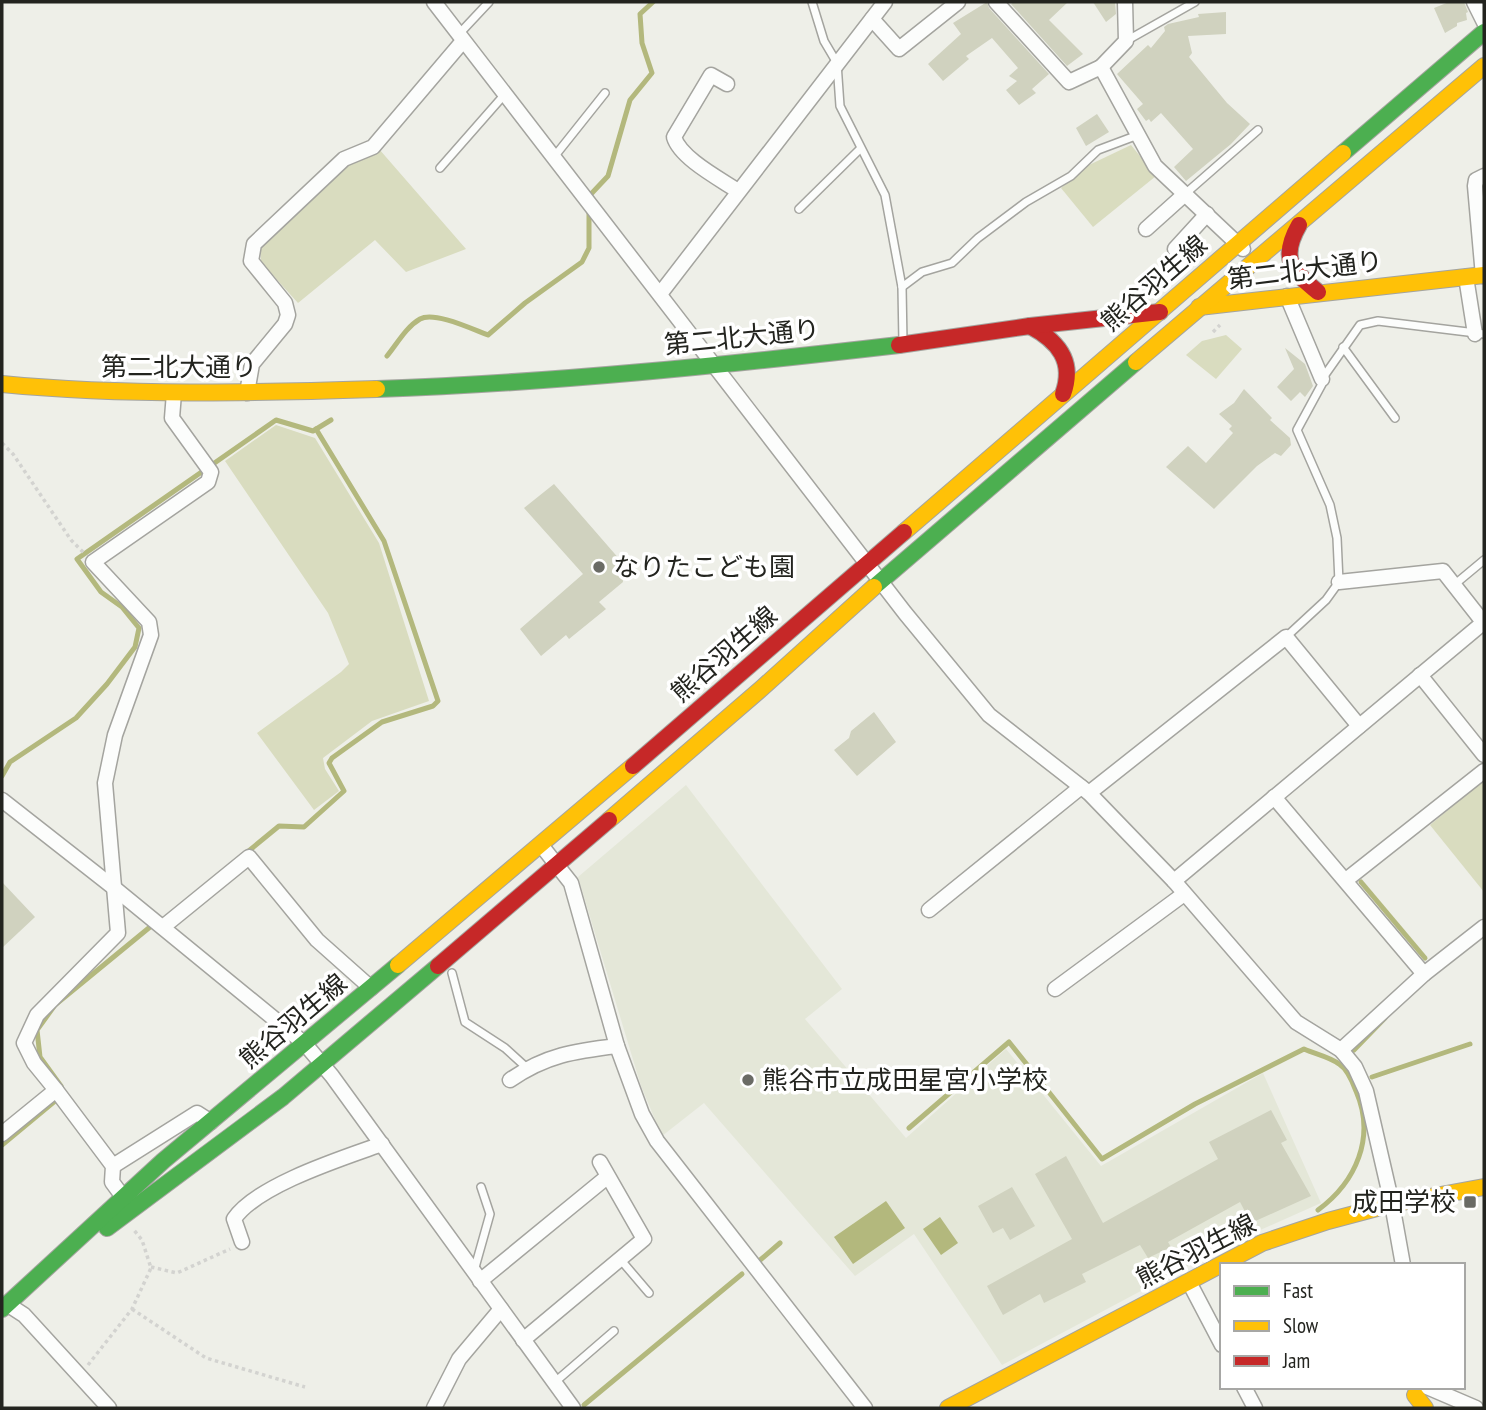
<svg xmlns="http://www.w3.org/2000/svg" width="1486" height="1410" viewBox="0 0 1486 1410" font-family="'PT Sans Narrow','Noto Sans JP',sans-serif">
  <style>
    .built { fill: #e4e7d8 }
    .green { fill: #d9dcbf }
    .water { fill: #b3b87d }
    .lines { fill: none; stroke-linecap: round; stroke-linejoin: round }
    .stream { stroke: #b3b87d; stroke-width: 5 }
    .building { fill: #d0d2bf }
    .lane-casing { stroke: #a4a49f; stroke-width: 10 }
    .street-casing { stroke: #a4a49f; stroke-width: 17 }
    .fast-casing { stroke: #a4a49f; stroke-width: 18 }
    .slow-casing { stroke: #a4a49f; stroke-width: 18 }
    .jam-casing { stroke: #a4a49f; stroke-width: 18 }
    .path { stroke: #d3d3d0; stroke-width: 3.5; stroke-dasharray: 3.5 3.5; stroke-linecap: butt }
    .lane { stroke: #fcfdfc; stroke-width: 7 }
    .street { stroke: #fcfdfc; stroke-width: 14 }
    .fast { stroke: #4caf50; stroke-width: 16 }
    .slow { stroke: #ffc107; stroke-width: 16 }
    .jam { stroke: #c62828; stroke-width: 16 }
    .poi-dot { fill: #6a6b65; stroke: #fff; stroke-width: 2.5 }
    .labels { text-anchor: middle; stroke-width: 7; stroke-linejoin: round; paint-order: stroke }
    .street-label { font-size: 26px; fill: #23241f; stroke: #fff }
    .poi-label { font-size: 26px; fill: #23241f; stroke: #fff; text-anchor: start }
  </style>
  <rect width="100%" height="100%" fill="#eeefe8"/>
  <!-- built -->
  <polygon class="built" points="686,785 842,989 805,1019 906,1138 1006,1049 1101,1166 1263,1073 1321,1203 1229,1244 1002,1365 914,1234 855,1276 704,1103 662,1136 641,1086 578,877"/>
  <!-- green -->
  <g class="green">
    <polygon points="1131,145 1156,176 1093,227 1061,188 1089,165"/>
    <polygon points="379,149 466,249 406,272 375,240 298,303 261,262 260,248 344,164"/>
    <polygon points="1226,335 1242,349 1216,379 1186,355 1202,341"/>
    <polygon points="276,425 315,438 379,543 429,701 372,721 323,758 325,769 339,791 314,810 257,733 341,672 349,664 328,613 225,461"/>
    <polygon points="1484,780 1484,892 1430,825"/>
  </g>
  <!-- water -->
  <g class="water">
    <polygon points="886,1201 905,1228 853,1264 834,1237"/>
    <polygon points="940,1217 958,1243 941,1255 923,1229"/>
  </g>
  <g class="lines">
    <!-- stream -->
    <g class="stream">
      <polyline points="592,193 608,176 630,100 652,73 642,43 640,14 653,2"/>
      <path d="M387 356C397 344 406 327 420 319 434 311 472 329 488 335L525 303 582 262 589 248V211"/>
      <polyline points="2,776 10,762 76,718 107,684 135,647 139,628 122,607 101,592 77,559 276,420 313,431 331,420"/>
      <polyline points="245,854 279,826 304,827 344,791 329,763 332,758 382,722 433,706 438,701 384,541 316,429"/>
      <polyline points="1361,882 1425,958"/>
      <polyline points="1354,1050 1385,1018"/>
      <polyline points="1372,1077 1470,1044"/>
      <polyline points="61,1086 40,1057 37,1030 55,1005 150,927"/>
      <path d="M909 1128 1009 1042 1102 1159 1195 1104 1304 1049C1315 1054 1330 1057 1339 1064 1347 1069 1353 1083 1356 1091 1376 1137 1356 1182 1318 1210"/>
      <polyline points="2,1145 55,1101"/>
      <polyline points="759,1261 780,1243"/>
      <polyline points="584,1405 742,1274"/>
    </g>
  </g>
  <!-- building -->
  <g class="building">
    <polygon points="987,2 989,8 1049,74 1032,89 1036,93 1019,105 1006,90 1017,81 1009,76 1018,68 992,38 966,56 969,59 943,81 928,64 961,34 953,23"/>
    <polygon points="1014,2 1068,2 1049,20 1083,54 1067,66 1011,4"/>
    <polygon points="1093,2 1115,2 1116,14 1106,22"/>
    <polygon points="1449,2 1464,2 1468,12 1466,13 1467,20 1457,23 1457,26 1445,33 1434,8"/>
    <polygon points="1226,12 1226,34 1188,36 1192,53 1189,57 1227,103 1250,124 1231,144 1186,181 1174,167 1193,149 1161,113 1151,122 1149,119 1146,121 1137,109 1143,104 1117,74 1148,45 1151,48 1165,31 1164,27 1168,24 1199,17 1198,14"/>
    <polygon points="1097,114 1109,132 1086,146 1076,128"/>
    <polygon points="1285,348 1305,364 1313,386 1305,397 1300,392 1291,401 1277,387 1294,369"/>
    <polygon points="1244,389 1272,418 1270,420 1290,438 1291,445 1281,456 1275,453 1257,466 1214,509 1166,467 1188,446 1206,463 1233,433 1229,429 1232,426 1219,414 1234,403"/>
    <polygon points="554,484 621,561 623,582 599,602 606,609 569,639 566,635 541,656 520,629 583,574 524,508"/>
    <polygon points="874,712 896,742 857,776 834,750 849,738 851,731"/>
    <polygon points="2,882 35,917 2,948"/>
    <polygon points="1271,1110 1287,1140 1281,1143 1311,1196 1251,1223 1240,1202 1168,1242 1171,1247 1148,1258 1140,1245 1082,1274 1086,1282 1044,1303 1040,1294 1003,1315 987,1286 1072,1239 1035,1174 1066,1156 1103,1223 1218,1159 1209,1142"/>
    <polygon points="1012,1187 1035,1226 1010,1240 1003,1228 993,1233 978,1206"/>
  </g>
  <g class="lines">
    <!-- lane casing -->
    <g class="lane-casing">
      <g id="lane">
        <polyline points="812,2 824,41 837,63 840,106 885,195 902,287 903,343"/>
        <polyline points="459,34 489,2"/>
        <polyline points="1126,41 1195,2"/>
        <polyline points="554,157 605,93"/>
        <polyline points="440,168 505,94"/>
        <polyline points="1185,194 1258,130"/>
        <polyline points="799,209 860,149"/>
        <polyline points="902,287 922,272 952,263 978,238 1026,202 1071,176 1098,150 1138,135"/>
        <polyline points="1343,347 1395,418"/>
        <polyline points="1454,585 1484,560"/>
        <polyline points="1286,637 1326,600 1339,582 1337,538 1330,505 1297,430 1322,384 1322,379 1360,325 1378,321 1484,334"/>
        <polyline points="452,973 465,1022 505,1048 527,1068"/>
        <polyline points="620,1259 649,1293"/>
        <polyline points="474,1271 490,1214 481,1187"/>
        <polyline points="555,1382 614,1331"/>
      </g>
    </g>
    <!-- street casing -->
    <g class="street-casing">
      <g id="street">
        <polyline points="434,2 905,613 989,715 1089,793 1174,881 1296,1022 1341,1050 1355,1067 1366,1091 1392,1204 1403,1265"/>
        <polyline points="996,2 1069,82 1101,67 1155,166 1243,249"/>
        <polyline points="1474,2 1484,22"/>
        <polyline points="872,19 899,49 958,2"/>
        <polyline points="1101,67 1126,41 1125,2"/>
        <path d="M727 84 711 75 674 137C680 158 720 179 738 191"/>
        <polyline points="1146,229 1185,194"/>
        <polyline points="1175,249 1207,214"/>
        <polyline points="1483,276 1475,186 1476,180 1484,176"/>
        <polyline points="1466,277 1475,334"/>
        <polyline points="660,294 885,2"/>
        <polyline points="1287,296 1322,379"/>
        <polyline points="247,393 252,364 285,324 288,315 285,303 251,261 254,244 344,159 373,147 463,41"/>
        <polyline points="1339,582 1443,571 1483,622"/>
        <polyline points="1420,675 1484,755"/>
        <polyline points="1089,793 1286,637 1359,726"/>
        <polyline points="1274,797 1424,974"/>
        <polyline points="2,800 113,887 305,1044 332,1076 573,1408"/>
        <polyline points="541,845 571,883 617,1046 642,1114 657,1141 865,1408"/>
        <polyline points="1346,880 1484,771"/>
        <polyline points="1174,881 1484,622"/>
        <polyline points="929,910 1081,787"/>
        <polyline points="163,927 249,857 317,940 371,988"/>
        <polyline points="1055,989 1184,894"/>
        <polyline points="1341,1050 1424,974 1484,927"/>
        <path d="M510 1080C546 1055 575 1051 617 1046"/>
        <polyline points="56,1090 113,1166 112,1182 123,1197"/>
        <polyline points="2,1134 56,1090 34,1063 24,1043 37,1015 118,933 105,783 115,735 151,635 149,622 93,562 208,482 211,472 172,418 174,393"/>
        <polyline points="113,1166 197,1113 211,1122"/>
        <path d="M242 1242 234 1219C257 1185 343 1158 382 1144"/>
        <polyline points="480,1281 607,1177"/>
        <polyline points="1189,1282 1222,1345"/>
        <polyline points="7,1304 24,1315 109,1408"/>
        <polyline points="523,1340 644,1239 600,1162"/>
        <polyline points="1244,1387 1255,1408"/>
        <polyline points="1427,1387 1476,1408"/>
        <polyline points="434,1408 459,1359 501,1309"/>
      </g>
    </g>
    <!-- fast casing -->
    <g class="fast-casing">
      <g id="fast">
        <polyline points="1343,153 1484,32"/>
        <path d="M377 389C552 383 726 365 899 345"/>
        <polyline points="874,587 1136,362"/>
        <polyline points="107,1228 283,1097 438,966"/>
        <polyline points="2,1309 163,1161 398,965"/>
      </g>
    </g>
    <!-- slow casing -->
    <g class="slow-casing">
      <g id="slow">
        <polyline points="1199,307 1484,275"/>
        <polyline points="1136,362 1484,66"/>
        <path d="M2 384C127 396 252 393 377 389"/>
        <polyline points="904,532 1343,153"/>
        <polyline points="609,820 762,688 874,587"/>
        <polyline points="398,965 633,766"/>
        <polyline points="1415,1395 1425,1408"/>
        <polyline points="948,1408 1262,1243 1328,1221 1392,1204 1484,1187"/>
      </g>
    </g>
    <!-- jam casing -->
    <g class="jam-casing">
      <g id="jam">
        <path d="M1299 225C1280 258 1291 270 1318 292"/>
        <path d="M1030 326C1058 341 1075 361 1063 394"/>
        <polyline points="899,345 1030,326 1160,312"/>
        <polyline points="633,766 904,532"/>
        <polyline points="438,966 609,820"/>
      </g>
    </g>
    <!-- path -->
    <g class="path">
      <polyline points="1317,268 1329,267"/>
      <polyline points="1213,332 1220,325"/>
      <polyline points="2,443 13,454 71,540 84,553"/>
      <polyline points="151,1267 177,1273 230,1249"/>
      <polyline points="132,1309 206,1358 305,1387"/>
      <polyline points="88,1365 132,1309 151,1268 142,1240 133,1229"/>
    </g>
    <!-- lane -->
    <use href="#lane" class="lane"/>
    <!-- street -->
    <use href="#street" class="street"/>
    <!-- fast -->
    <use href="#fast" class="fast"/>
    <!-- slow -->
    <use href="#slow" class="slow"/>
    <!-- jam -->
    <use href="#jam" class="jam"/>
  </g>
  <!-- markers -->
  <g class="poi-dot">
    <circle cx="599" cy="567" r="7"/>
    <circle cx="748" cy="1080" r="7"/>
    <rect x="1463" y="1195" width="14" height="14" rx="3.5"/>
  </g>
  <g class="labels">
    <!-- street labels -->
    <g class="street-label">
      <text transform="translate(1305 270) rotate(-7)" y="9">第二北大通り</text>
      <text transform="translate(1154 283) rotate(-41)" y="9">熊谷羽生線</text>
      <text transform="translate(742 337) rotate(-6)" y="9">第二北大通り</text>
      <text x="179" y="376">第二北大通り</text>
      <text transform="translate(724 654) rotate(-41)" y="9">熊谷羽生線</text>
      <text transform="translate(293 1021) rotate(-40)" y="9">熊谷羽生線</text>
      <text transform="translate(1196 1251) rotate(-27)" y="9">熊谷羽生線</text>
    </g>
    <!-- poi labels -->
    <g class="poi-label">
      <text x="613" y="576">なりたこども園</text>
      <text x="762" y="1089">熊谷市立成田星宮小学校</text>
      <text x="1456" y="1211" text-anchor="end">成田学校</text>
    </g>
  </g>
  <!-- border -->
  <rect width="1486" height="1410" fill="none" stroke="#23241f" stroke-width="7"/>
  <!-- legend -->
  <rect x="1220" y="1263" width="245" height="126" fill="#ffffff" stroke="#a7a7a5" stroke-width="2"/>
  <rect x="1234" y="1286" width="35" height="10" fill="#4caf50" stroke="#a7a7a5" stroke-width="2"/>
  <text x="1283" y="1298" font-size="21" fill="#23241f">Fast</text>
  <rect x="1234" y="1321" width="35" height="10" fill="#ffc107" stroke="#a7a7a5" stroke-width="2"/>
  <text x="1283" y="1333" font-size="21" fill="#23241f">Slow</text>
  <rect x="1234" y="1356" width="35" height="10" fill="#c62828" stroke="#a7a7a5" stroke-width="2"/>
  <text x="1283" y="1368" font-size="21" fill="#23241f">Jam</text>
</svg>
